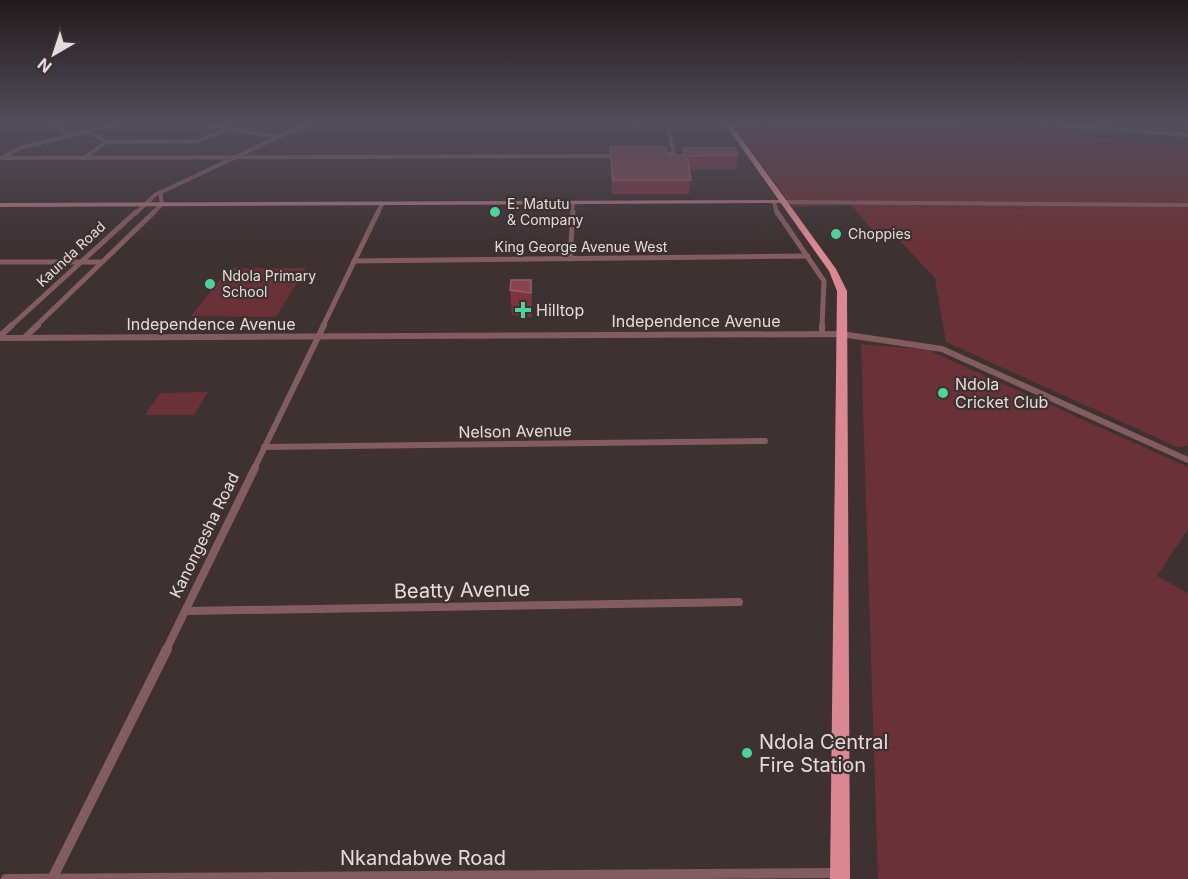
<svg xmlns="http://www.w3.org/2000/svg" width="1188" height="879" viewBox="0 0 1188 879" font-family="Inter,sans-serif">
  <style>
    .green { fill: #6b3139 }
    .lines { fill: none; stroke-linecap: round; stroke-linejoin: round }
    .minor-far4 { stroke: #825c60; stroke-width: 4 }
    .minor-far3 { stroke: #825c60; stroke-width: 5 }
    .minor-far2 { stroke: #825c60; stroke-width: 6 }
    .minor-far1 { stroke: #825c60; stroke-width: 8 }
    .minor { stroke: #825c60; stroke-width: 10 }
    .secondary { fill: #ac7177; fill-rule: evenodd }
    .trunk { fill: #dc8892; fill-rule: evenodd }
    .wall { fill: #7d3341 }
    .building { fill: #884551; stroke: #965d67; stroke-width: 1.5 }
    .poi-dot { fill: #4ad49c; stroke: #3d3132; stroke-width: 2 }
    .labels { text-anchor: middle; stroke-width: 4.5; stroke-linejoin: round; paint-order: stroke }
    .far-poi-label { font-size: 14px; fill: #e4dcdc; stroke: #3d3132; text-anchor: start }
    .far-street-label { font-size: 14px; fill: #e4dcdc; stroke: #3d3132 }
    .poi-label { font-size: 16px; fill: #e4dcdc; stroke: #3d3132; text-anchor: start }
    .street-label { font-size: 16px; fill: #e4dcdc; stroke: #3d3132 }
    .near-street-label { font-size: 20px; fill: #e4dcdc; stroke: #3d3132 }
    .near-poi-label { font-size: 20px; fill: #e4dcdc; stroke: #3d3132; text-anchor: start }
  </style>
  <rect width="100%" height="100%" fill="#3d3132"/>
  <!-- green -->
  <g class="green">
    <polygon points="734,124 957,124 1188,146 1188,446 1177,447 946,342 935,278 899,240 880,239 851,205 792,207"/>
    <polygon points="229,268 306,268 276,317 191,316"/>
    <polygon points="861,344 928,350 1188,467 1188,529 1157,576 1188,593 1188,879 878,879"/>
    <polygon points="208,392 194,415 145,415 160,393"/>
  </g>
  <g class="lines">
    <!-- minor-far4 -->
    <g class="minor-far4">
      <polyline points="51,124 72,135"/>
      <polyline points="199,124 277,137"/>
      <polyline points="636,124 667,125 674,153 663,156"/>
      <polyline points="1045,124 1188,135"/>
      <polyline points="1186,124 1188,128"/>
      <polyline points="106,142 198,141 228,129"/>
      <polyline points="3,157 20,148 116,124"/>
      <polyline points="0,158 618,156"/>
      <polyline points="84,158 106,142 89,131"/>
      <polyline points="774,202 777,214"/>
      <polyline points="784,202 1188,205"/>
      <polyline points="135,214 155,195 306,124"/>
      <polyline points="152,214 162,204 160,192"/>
      <polyline points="377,214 382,204"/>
      <polyline points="572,214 573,203"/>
    </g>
    <!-- minor-far3 -->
    <g class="minor-far3">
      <polyline points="777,212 824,281 822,326"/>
      <polyline points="570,259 573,212"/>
      <polyline points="354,261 808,256"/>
      <polyline points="0,262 102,262"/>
      <polyline points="11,326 136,212"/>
      <polyline points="36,326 154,212"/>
      <polyline points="323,326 378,212"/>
    </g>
    <!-- minor-far2 -->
    <g class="minor-far2">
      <polyline points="822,334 822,325"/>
      <polyline points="0,336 12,325"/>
      <polyline points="0,338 841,334 942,349 1188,460"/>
      <polyline points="24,338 38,325"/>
      <polyline points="264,447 765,441"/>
      <polyline points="254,469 324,325"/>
    </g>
    <!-- minor-far1 -->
    <g class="minor-far1">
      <polyline points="186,611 739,602"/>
      <polyline points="166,650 255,468"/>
    </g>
    <!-- minor -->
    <g class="minor">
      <polyline points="6,879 838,873"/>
      <polyline points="52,879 167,649"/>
    </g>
    <!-- secondary -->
    <polygon class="secondary" points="784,200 786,201 786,203 0,207 0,203"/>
    <!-- trunk -->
    <polygon class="trunk" points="725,124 731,124 836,269 847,291 850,879 830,879 837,291 829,271"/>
  </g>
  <!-- wall -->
  <g class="wall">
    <polygon points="610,147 668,155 682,155 683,148 738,155 736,169 689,170 691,180 689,194 612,194 610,160"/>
    <polygon points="531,280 532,304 532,317 512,315 510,290"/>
  </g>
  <!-- building -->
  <g class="building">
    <polygon points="610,147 666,147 668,155 685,155 683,148 735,148 738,155 687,156 691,180 613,180"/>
    <polygon points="511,280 531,280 531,293 510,290"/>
  </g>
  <!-- sky -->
  <linearGradient id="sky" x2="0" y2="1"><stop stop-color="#221b1c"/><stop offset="0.5" stop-color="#514e5a"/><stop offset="1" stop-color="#514e5a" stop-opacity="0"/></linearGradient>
  <rect width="1188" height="247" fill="url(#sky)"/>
  <!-- markers -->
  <g class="poi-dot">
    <circle cx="495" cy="212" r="6"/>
    <circle cx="836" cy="234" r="6"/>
    <circle cx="210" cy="284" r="6"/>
    <path d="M520 301h6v6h6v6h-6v6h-6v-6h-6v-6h6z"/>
    <circle cx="943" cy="393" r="6"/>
    <circle cx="747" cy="753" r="6"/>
  </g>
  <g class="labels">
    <!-- far-poi labels -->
    <g class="far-poi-label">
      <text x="507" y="209">E. Matutu<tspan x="507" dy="16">&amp; Company</tspan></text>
      <text x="848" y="239">Choppies</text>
      <text x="222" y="281">Ndola Primary<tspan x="222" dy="16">School</tspan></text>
    </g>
    <!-- far-street labels -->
    <g class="far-street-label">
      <text x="581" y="252">King George Avenue West</text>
      <text transform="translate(71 254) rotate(-43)" y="5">Kaunda Road</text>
    </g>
    <!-- poi labels -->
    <g class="poi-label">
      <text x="536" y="316">Hilltop</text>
      <text x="955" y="390">Ndola<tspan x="955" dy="18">Cricket Club</tspan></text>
    </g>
    <!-- street labels -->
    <g class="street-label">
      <text x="696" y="327">Independence Avenue</text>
      <text x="211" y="330">Independence Avenue</text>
      <text transform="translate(515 431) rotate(-1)" y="6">Nelson Avenue</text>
      <text transform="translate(204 535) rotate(-64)" y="6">Kanongesha Road</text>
    </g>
    <!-- near-street labels -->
    <g class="near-street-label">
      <text transform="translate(462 590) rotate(-1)" y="7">Beatty Avenue</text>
      <text x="423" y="865">Nkandabwe Road</text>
    </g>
    <!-- near-poi labels -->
    <g class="near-poi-label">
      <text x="759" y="749">Ndola Central<tspan x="759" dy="23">Fire Station</tspan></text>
    </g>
  </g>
  <!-- north arrow -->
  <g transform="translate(54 54) rotate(219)" stroke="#3d3132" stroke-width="4.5" paint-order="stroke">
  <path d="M0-4.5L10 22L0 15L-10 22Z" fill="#e4dcdc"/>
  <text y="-9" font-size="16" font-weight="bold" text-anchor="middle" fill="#e4dcdc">N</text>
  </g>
</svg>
